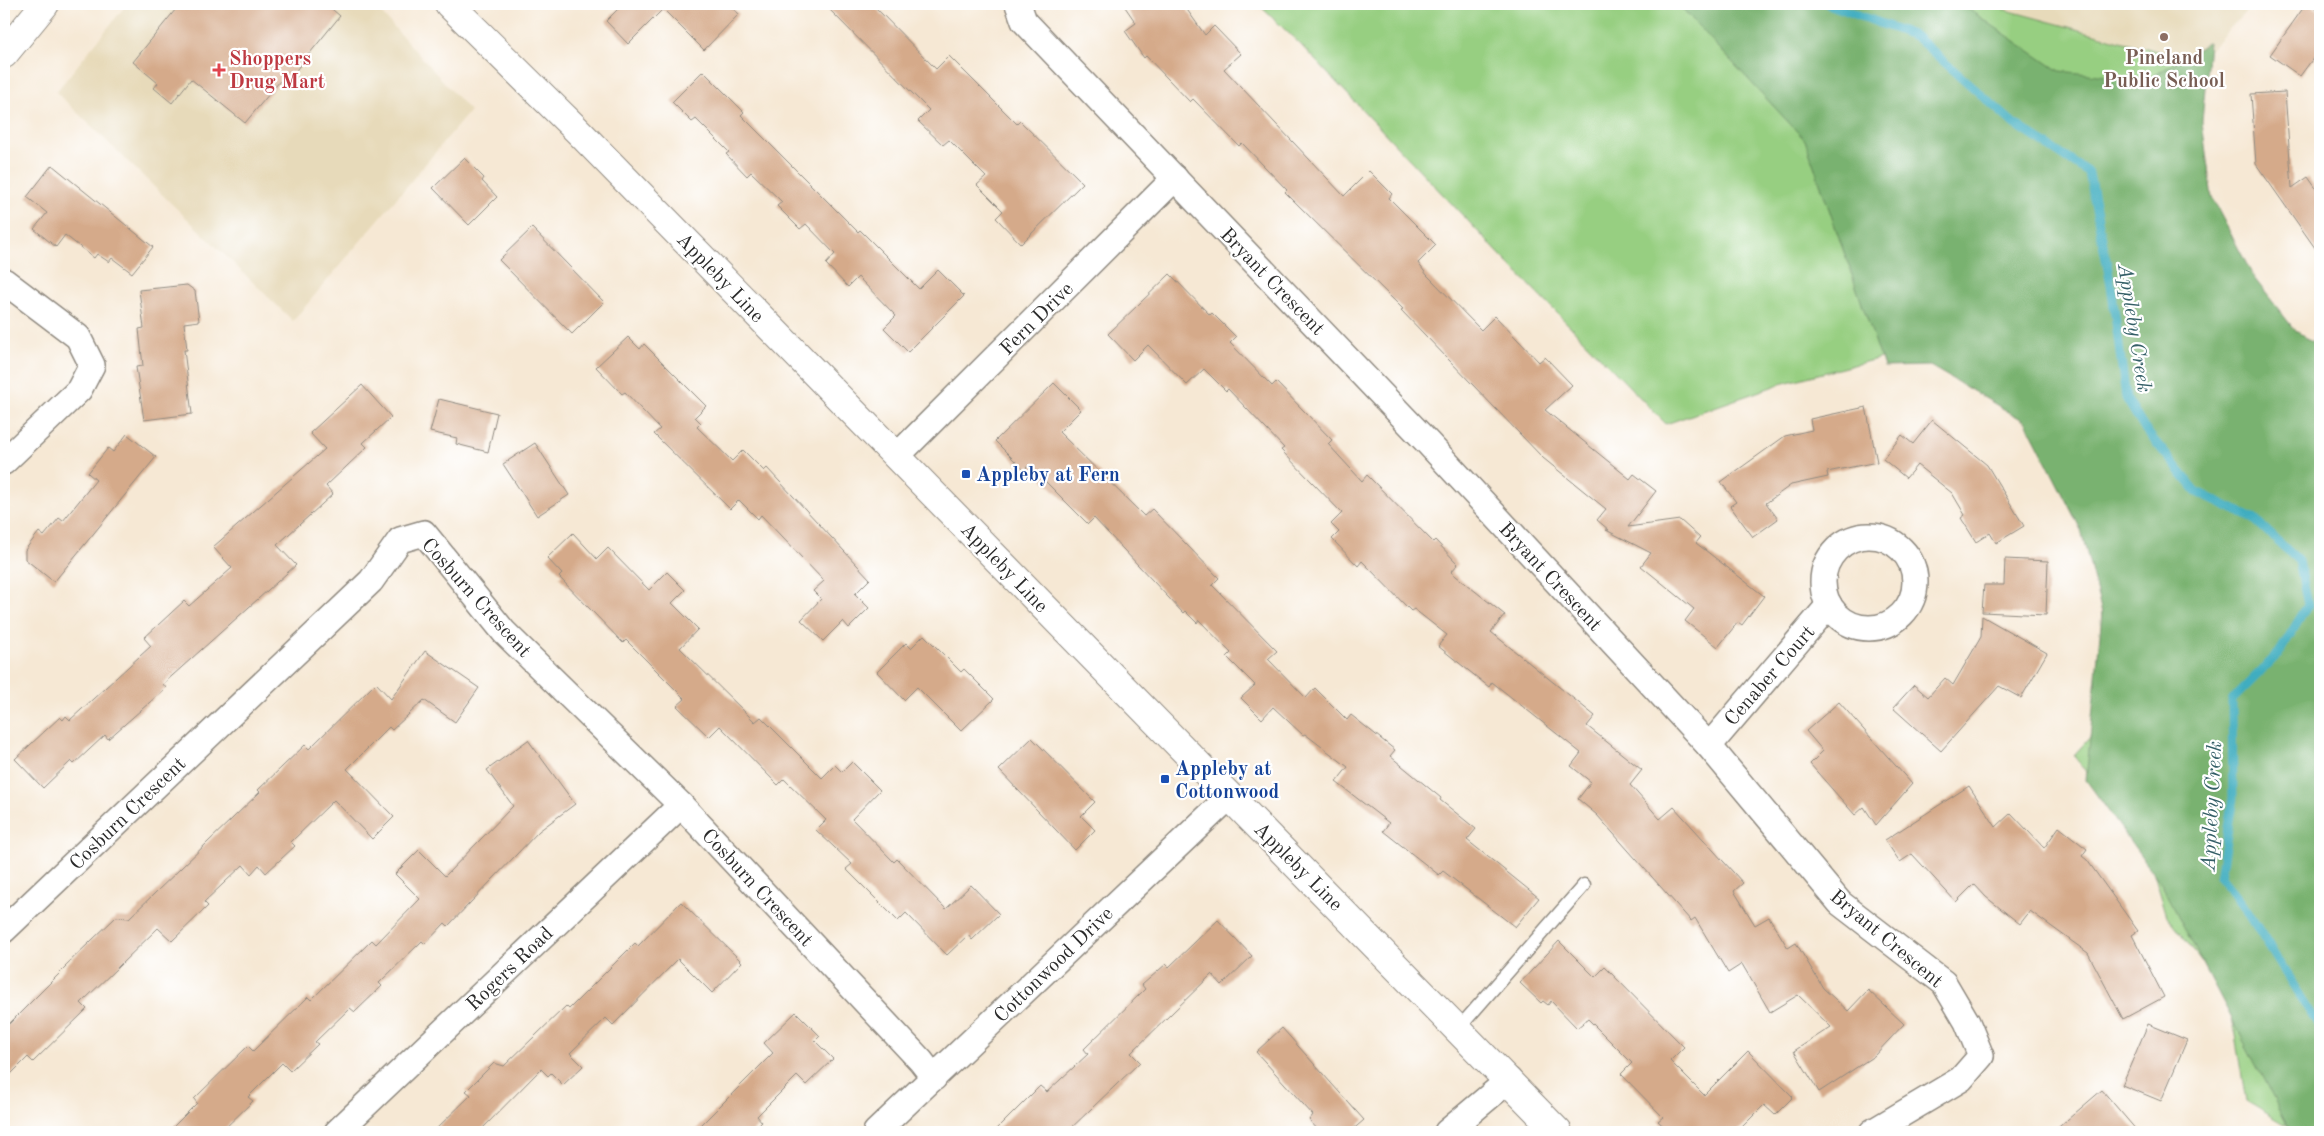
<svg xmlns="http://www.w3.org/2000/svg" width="2324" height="1136" viewBox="0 0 2324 1136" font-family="'Old Standard TT',serif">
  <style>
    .built { fill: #e7daba }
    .green { fill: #97cf81; stroke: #617d56 }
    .forest { fill: #79b26f; stroke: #526e4d }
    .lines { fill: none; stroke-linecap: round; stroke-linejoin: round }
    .stream { stroke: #41adc0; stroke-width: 9 }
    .building { fill: #d5aa8a }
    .lane-casing { stroke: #908a80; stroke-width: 15 }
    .street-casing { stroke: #908a80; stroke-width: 28 }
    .secondary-casing { stroke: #908a80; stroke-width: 30 }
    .primary-casing { stroke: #908a80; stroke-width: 30 }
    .lane { stroke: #fff; stroke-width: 12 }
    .street { stroke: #fff; stroke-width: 25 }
    .secondary { stroke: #fff; stroke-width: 28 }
    .primary { stroke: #fff; stroke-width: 28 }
    .education-dot { fill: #8d6e63; stroke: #fff; stroke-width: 2 }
    .health-dot { fill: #e0444e; stroke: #fff; stroke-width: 2 }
    .transit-dot { fill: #1a4fb4; stroke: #fff; stroke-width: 2 }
    .labels { text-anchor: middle; stroke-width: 4.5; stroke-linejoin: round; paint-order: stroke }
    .education-label { font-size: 20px; font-weight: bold; fill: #785e54; stroke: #fff }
    .health-label { font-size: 20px; font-weight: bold; fill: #be3a42; stroke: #fff; text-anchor: start }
    .street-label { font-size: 20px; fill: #2b2b2b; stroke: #fff }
    .transit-label { font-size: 20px; font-weight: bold; fill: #164399; stroke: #fff; text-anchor: start }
    .water-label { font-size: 21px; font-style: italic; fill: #345f67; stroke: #fff }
  </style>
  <rect width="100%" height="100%" fill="#fff"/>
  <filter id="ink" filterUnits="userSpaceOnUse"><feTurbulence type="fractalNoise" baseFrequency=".02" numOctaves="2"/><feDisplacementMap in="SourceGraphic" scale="10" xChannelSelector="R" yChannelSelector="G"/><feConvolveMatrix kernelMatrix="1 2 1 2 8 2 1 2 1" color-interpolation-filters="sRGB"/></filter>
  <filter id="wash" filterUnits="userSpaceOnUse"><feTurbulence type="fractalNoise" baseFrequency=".0096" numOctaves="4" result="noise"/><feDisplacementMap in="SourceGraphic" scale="20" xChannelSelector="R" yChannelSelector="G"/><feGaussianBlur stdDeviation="1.12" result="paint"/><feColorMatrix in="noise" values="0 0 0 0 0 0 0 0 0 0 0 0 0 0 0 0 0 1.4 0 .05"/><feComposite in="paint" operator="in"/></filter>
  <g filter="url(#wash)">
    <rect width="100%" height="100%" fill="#f6e8d4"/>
    <!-- built -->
    <g class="built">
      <polygon points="127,4 373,4 470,111 293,321 56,92"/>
      <polygon points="1984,4 2253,4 2198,62"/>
    </g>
    <!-- green -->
    <polygon class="green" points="1258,4 1984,4 2198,62 2140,142 2320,1132 2298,1132 2246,1101 2232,1017 2202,962 2167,916 2151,864 2074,755 2100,726 2103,515 1985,331 1780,384 1666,424 1506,261 1300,44"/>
    <!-- forest -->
    <polygon class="forest" points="1678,4 1961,4 2059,71 2147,80 2209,42 2202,122 2212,198 2254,278 2294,329 2320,348 2320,1132 2291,1132 2162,885 2086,780 2102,613 2081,530 2026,422 1930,366 1884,367 1805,140"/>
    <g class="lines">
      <!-- stream -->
      <polyline class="stream" points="1828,4 1915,36 2012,122 2089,173 2111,285 2126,398 2144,428 2196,491 2254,519 2299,561 2308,605 2279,653 2232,700 2233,798 2220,877 2247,911 2320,1028"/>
    </g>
    <g id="blocks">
      <!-- building -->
      <g class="building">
        <polygon points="180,4 326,4 340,16 284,85 280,81 245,123 191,79 172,103 154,88 158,83 133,62"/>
        <polygon points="623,4 728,4 739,14 704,50 663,9 628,44 606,21"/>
        <polygon points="824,4 872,4 936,69 949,56 1017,124 1020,121 1083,183 1021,244 996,218 1003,211 977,185 986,177 949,140 943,145 918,121 929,110"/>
        <polygon points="1123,4 1183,4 1205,35 1214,26 1241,54 1224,69 1344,196 1369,171 1392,194 1389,198 1436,245 1418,263 1427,275 1481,330 1495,316 1539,362 1545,357 1572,385 1545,410 1630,479 1634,474 1656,491 1628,527 1680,520 1700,538 1696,543 1764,596 1742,625 1738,622 1718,647 1685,621 1694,609 1641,566 1651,553 1606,530 1609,530 1597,520 1606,509 1543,458 1401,310 1403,309 1285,192 1287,190 1242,143 1239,146 1193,99 1190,102 1146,56 1144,58 1125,31 1136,23"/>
        <polygon points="2306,4 2310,4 2320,11 2320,49 2300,76 2270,55"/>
        <polygon points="703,71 744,112 741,115 858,232 860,230 919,289 938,270 964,296 908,352 884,328 896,316 858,277 848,287 826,264 835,254 806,224 800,229 777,206 782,202 751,172 747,176 726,154 729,152 696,119 692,122 672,102"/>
        <polygon points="2285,92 2292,188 2308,177 2320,194 2320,255 2256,164 2251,94"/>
        <polygon points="464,158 484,178 482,181 497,197 469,225 433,188"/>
        <polygon points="52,165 153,247 132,273 112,258 109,262 97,254 94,258 65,235 56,247 34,229 47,213 27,197"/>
        <polygon points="532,228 604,302 572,334 499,260"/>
        <polygon points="1170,274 1210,315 1212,313 1236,337 1230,343 1272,386 1276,382 1332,440 1328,444 1362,481 1367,475 1433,542 1435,540 1458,564 1451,572 1505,615 1491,632 1595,716 1587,726 1642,770 1630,785 1660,819 1674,807 1743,883 1734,891 1755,925 1769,917 1788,948 1796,943 1823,988 1848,1011 1868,990 1904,1024 1874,1056 1819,1092 1794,1051 1831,1027 1798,995 1770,1012 1742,964 1728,973 1695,918 1691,921 1597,815 1578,799 1591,782 1571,766 1581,753 1492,682 1489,687 1438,646 1447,635 1414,609 1411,611 1362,561 1358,566 1332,539 1339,532 1331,524 1342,513 1281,450 1284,448 1228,389 1226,391 1204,369 1187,385 1148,345 1133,360 1108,334"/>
        <polygon points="187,285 195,291 199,321 184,323 187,350 184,350 192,414 144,420 136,367 143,366 139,329 144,328 139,290"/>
        <polygon points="628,337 640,349 644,344 706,406 695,417 701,423 697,427 732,461 743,450 764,471 767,468 870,579 855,594 869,608 849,628 843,621 823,641 801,620 821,599 813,591 824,581 761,515 758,519 739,500 730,509 654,434 660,429 625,392 622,394 596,367"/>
        <polygon points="1054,383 1081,410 1059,432 1144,516 1152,509 1219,578 1212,585 1277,651 1268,659 1306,698 1315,688 1347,720 1351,715 1395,750 1390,756 1441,798 1440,800 1476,829 1467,840 1539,898 1515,927 1443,871 1439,875 1383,831 1389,823 1336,782 1348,767 1305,734 1303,735 1273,707 1262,719 1241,698 1255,685 1227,657 1231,653 1199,620 1197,623 1185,611 1183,613 1094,518 1088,524 1029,465 1024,470 995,441"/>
        <polygon points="362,385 391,417 363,443 367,447 326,486 333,494 277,545 296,565 163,684 166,688 108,739 105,735 74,764 71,761 43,788 15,759 60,717 63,720 66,716 70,720 151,646 144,638 184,601 189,606 232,568 213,547 325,449 310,433"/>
        <polygon points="439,399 497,413 488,452 456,444 457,438 430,432"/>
        <polygon points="1866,407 1877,462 1827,472 1828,477 1791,485 1766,503 1778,519 1753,537 1730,506 1736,502 1721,482 1785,436 1812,430 1810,419"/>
        <polygon points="1932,420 1987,465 2024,526 1996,543 1990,533 1976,542 1961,518 1965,515 1952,493 1917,465 1906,478 1883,459 1902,435 1913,444"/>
        <polygon points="127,434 156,457 54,582 25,559 25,550 39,532 44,536 59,518 63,521 96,480 88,473 108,448 113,452"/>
        <polygon points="535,443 569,495 537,516 503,464"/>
        <polygon points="573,533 597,559 608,548 649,590 667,572 685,590 672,603 698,629 680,648 755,722 761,717 822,778 835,765 842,772 852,762 880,790 852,819 894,862 897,859 946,909 971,885 999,914 972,940 968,935 947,955 906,913 898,921 846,869 852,864 816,830 826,820 784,779 778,785 720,726 709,737 677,706 685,699 626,640 623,643 559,577 562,574 547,558"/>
        <polygon points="2005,559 2048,561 2046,615 1982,612 1984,585 2004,585"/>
        <polygon points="1982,616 2047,653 2021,698 1999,686 1941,751 1893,708 1914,685 1928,697 1945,678 1953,685 1981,637"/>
        <polygon points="924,635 961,672 964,669 994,699 961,731 917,687 904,700 877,672 906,643 911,648"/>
        <polygon points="425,651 479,688 455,722 424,700 392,730 389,727 347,769 394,817 372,839 334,800 291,842 295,846 266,873 259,865 251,874 243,865 204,902 208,906 172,941 158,928 81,1003 87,1009 33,1062 28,1057 4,1081 4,1029 66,967 65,966 116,917 129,918 260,792 258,790 305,745 309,749 376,683 391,699"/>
        <polygon points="1839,702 1912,784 1876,825 1864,807 1855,815 1810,764 1823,751 1806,731"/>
        <polygon points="1032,738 1095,802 1081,816 1095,830 1075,850 999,770"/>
        <polygon points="528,740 575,804 539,831 448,926 445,923 425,944 422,941 379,983 382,986 355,1012 350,1008 315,1042 318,1044 290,1071 282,1063 248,1097 253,1101 221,1132 168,1132 197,1103 194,1099 248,1046 253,1051 308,997 311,1000 372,940 376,944 420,899 395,874 419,850 445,876 513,806 487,770"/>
        <polygon points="1969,786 1996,827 2011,813 2044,848 2059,827 2087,849 2082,856 2087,860 2138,931 2132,935 2164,997 2123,1019 2088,953 2030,911 2020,924 1986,897 1974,884 1956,902 1912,854 1900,862 1885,840"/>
        <polygon points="681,902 742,962 712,993 678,959 613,1025 606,1018 570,1053 583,1066 563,1085 551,1073 548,1076 541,1069 479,1132 433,1132 471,1095 466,1091 494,1063 504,1066 566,1006 569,1009 635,943 638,946"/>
        <polygon points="1218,920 1252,956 1222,985 1212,974 1131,1053 1140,1062 1067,1132 994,1132 1040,1086 1047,1092 1088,1054 1084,1049 1145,989 1142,985 1166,964 1169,967"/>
        <polygon points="1559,941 1595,977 1605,967 1684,1047 1670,1061 1704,1095 1748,1051 1793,1097 1775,1115 1764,1105 1737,1132 1670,1132 1658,1121 1663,1117 1621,1074 1632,1063 1588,1019 1577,1028 1551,1001 1548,1005 1543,1001 1541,1003 1520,983"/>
        <polygon points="796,1012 820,1036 815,1041 833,1059 806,1085 797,1076 757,1116 762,1122 752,1132 694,1132 773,1053 764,1043"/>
        <polygon points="2148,1024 2187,1040 2161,1101 2122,1085"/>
        <polygon points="1282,1028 1364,1120 1350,1132 1320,1132 1309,1120 1313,1115 1256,1052"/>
        <polygon points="2102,1090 2138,1132 2053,1132"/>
      </g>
    </g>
  </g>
  <g filter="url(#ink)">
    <use href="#blocks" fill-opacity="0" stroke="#908a80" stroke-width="1"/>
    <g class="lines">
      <!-- lane casing -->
      <g class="lane-casing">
        <polyline id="lane" points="1458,1029 1584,885"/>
      </g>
      <!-- street casing -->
      <g class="street-casing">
        <g id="street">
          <polyline points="1018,4 1024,21 1428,443 1709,746 1840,903 1944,983 1967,1022 1981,1056 1961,1079 1872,1132"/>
          <polyline points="4,281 78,337 92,365 79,390 4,462"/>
          <polyline points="897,456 1175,178"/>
          <circle cx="1869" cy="582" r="46"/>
          <polyline points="1709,746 1829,605"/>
          <polyline points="4,930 371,581 400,540 424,533 504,632 681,805 921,1061 934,1078"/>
          <polyline points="337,1132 681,805"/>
          <polyline points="876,1132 1230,796"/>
          <polyline points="1447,1132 1509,1080"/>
        </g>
      </g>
      <!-- secondary casing -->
      <g class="secondary-casing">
        <polyline id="secondary" points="4,54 45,4"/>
      </g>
      <!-- primary casing -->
      <g class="primary-casing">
        <polyline id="primary" points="449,4 579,132 1558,1132"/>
      </g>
      <!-- lane -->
      <use href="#lane" class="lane"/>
      <!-- street -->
      <use href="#street" class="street"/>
      <!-- secondary -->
      <use href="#secondary" class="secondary"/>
      <!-- primary -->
      <use href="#primary" class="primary"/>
    </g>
  </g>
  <!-- markers -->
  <circle class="education-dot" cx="2164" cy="37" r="5"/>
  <path class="health-dot" d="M216.5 62.5h5v5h5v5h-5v5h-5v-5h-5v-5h5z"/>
  <g class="transit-dot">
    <rect x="961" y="469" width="10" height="10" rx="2.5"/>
    <rect x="1160" y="774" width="10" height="10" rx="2.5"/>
  </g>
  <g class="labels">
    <!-- education labels -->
    <g class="education-label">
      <text x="2164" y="64">Pineland<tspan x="2164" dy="23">Public School</tspan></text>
    </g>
    <!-- health labels -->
    <g class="health-label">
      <text x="229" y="65">Shoppers<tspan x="229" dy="23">Drug Mart</tspan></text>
    </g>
    <!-- street labels -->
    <g class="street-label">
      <text transform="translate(721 277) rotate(46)" y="7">Appleby Line</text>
      <text transform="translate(1273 281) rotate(46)" y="7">Bryant Crescent</text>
      <text transform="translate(1036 318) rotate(-45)" y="7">Fern Drive</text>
      <text transform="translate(1005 567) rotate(46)" y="7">Appleby Line</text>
      <text transform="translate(1551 576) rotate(47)" y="7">Bryant Crescent</text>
      <text transform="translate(477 597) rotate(48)" y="7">Cosburn Crescent</text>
      <text transform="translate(1769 675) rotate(-49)" y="7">Cenaber Court</text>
      <text transform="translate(127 813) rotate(-44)" y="7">Cosburn Crescent</text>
      <text transform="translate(1299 866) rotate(45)" y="7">Appleby Line</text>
      <text transform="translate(758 887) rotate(47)" y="7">Cosburn Crescent</text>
      <text transform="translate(1887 938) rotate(40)" y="7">Bryant Crescent</text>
      <text transform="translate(1053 964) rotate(-44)" y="7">Cottonwood Drive</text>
      <text transform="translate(509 968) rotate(-44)" y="7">Rogers Road</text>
    </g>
    <!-- transit labels -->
    <g class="transit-label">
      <text x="976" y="481">Appleby at Fern</text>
      <text x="1175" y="775">Appleby at<tspan x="1175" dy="23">Cottonwood</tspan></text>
    </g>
    <!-- water labels -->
    <g class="water-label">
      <text transform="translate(2135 328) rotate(81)" y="7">Appleby Creek</text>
      <text transform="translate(2211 806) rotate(-87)" y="7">Appleby Creek</text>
    </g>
  </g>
  <!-- margin -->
  <rect width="2324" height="1136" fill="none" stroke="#fff" stroke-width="20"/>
</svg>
